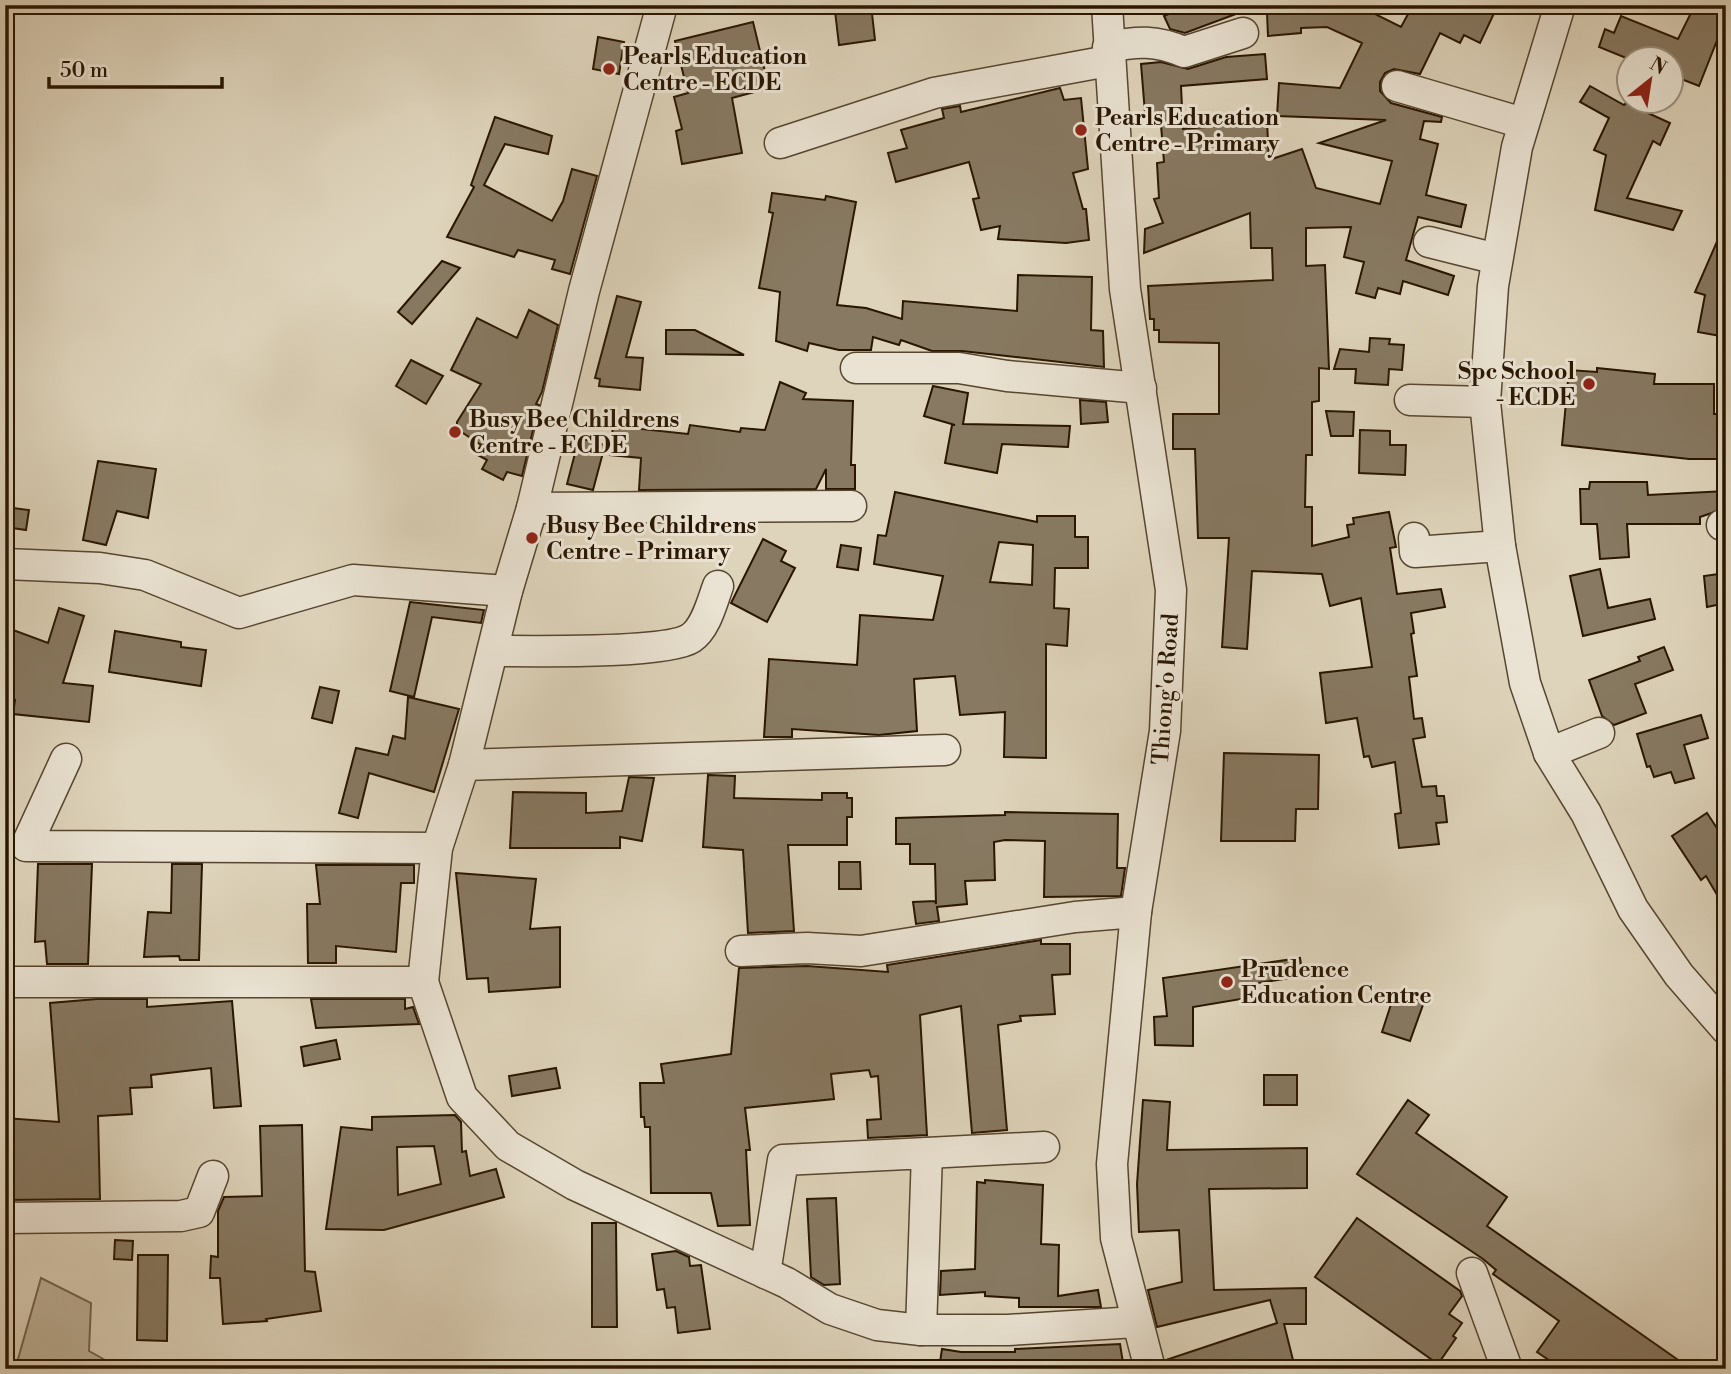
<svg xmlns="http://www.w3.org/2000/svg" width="1731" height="1374" viewBox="0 0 1731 1374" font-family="'Libre Bodoni',serif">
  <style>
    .green { fill: #bfb49b; stroke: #74654e; stroke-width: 2 }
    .building { fill: #877962; stroke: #291601; stroke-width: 2; fill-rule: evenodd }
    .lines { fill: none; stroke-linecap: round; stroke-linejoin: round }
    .minor-casing { stroke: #564630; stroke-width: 33 }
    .minor { stroke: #eae3d3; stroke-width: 30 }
    .poi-dot { fill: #8f2418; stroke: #eae3d3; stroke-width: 2.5 }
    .labels { text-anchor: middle; stroke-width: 6; stroke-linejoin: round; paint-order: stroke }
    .poi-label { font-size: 23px; font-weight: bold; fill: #291601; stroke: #eae3d3; text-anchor: start }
    .street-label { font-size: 23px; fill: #291601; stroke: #eae3d3 }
  </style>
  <rect width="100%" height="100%" fill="#ded4bb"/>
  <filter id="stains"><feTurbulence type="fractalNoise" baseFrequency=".00286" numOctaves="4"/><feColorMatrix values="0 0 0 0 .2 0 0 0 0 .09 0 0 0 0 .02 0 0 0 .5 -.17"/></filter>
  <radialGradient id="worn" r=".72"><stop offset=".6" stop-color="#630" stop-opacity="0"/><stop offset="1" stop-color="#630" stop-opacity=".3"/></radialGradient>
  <!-- green -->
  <polygon class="green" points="41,1278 91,1303 89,1351 121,1369 11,1369 18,1359"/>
  <!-- building -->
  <g class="building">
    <polygon points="846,5 871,5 875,40 839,45 835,11 847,10"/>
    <polygon points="1188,5 1260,5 1185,33 1170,29 1164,16"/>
    <polygon points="1277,5 1357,5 1401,27 1413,5 1437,5 1450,12 1454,5 1498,5 1480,43 1464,35 1460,43 1440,33 1420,74 1394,69 1385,73 1380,82 1380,91 1391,103 1442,117 1441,122 1424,121 1420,139 1438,144 1426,195 1466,205 1461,227 1418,217 1406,260 1454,276 1448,295 1403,281 1400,294 1378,288 1375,298 1356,293 1364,262 1344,257 1351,227 1306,228 1306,266 1325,265 1329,369 1319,368 1319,401 1312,402 1312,455 1306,455 1305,507 1312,507 1312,546 1349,537 1347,525 1354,524 1353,518 1389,512 1396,547 1390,548 1397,594 1441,589 1445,607 1411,613 1414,633 1411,634 1417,676 1409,677 1414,719 1422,718 1425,737 1413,739 1422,787 1436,786 1437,796 1444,796 1447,822 1436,823 1439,844 1399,848 1395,814 1401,813 1395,762 1372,767 1369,756 1364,757 1357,718 1326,723 1320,673 1372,667 1361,598 1330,606 1322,574 1252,571 1247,649 1222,647 1229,538 1198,538 1195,449 1173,449 1173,414 1219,414 1219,343 1159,342 1159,330 1154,330 1154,319 1150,319 1148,286 1273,280 1272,248 1251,248 1250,213 1144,253 1145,229 1163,223 1154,199 1159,198 1157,163 1164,162 1160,113 1145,113 1141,64 1161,62 1188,69 1226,57 1265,54 1267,79 1181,86 1183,129 1267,122 1269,160 1302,149 1316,188 1380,204 1392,161 1319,143 1386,120 1277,116 1279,83 1340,88 1362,43 1327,27 1301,28 1301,33 1268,36 1267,13 1278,13"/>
    <polygon points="1695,5 1726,5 1726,36 1720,33 1699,86 1671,75 1671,60 1631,60 1599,47 1605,29 1614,33 1621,16 1678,39"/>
    <polygon points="753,22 769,88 732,98 742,153 682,164 676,131 682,129 674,97 688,93 675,41"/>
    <polygon points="598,37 624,42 619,74 593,69"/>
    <polygon points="1590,86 1624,105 1626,103 1670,123 1660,145 1653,141 1627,198 1682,211 1673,230 1595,210 1606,155 1594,150 1609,118 1580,102"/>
    <polygon points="1060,88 1064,100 1081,98 1088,169 1073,173 1083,209 1086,209 1089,240 1066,243 998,239 1000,226 981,230 973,199 979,198 969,162 896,182 888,153 907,148 901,130 944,118 942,109 960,106 961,112"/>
    <polygon points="495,117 552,136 548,154 505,144 484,185 552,221 563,201 572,169 597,176 570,274 552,269 555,260 518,250 514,257 447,237 474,187 471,185"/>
    <polygon points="772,193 825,200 826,196 856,202 837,305 866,308 902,319 903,301 1017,311 1018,275 1092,277 1091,330 1103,331 1104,367 962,351 932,351 901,340 899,345 873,337 871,350 839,350 809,343 807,351 776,341 780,292 759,288 773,213 769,212"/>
    <polygon points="1726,221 1726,337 1698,332 1705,295 1695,292"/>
    <polygon points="442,261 460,268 412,324 398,312"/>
    <polygon points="617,296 641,302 626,357 643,358 640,390 599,386 600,379 595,378"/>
    <polygon points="529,310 558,325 542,392 536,404 539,405 522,476 507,472 503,480 482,469 487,460 476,454 481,445 457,429 457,422 481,384 451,370 477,318 517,338"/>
    <polygon points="666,330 695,330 744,355 666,354"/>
    <polygon points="1370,338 1390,339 1389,344 1404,345 1402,370 1389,369 1388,385 1355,383 1356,369 1334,369 1340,349 1369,352"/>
    <polygon points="411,360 443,376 426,404 396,386"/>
    <polygon points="1597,368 1655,374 1654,384 1714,384 1714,414 1726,414 1726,459 1689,459 1562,445 1569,370 1597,372"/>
    <polygon points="780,382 806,393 803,399 853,401 851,465 855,465 855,489 826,489 826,469 816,489 639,490 641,458 610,455 613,426 688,434 690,425 740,432 741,428 765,430"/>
    <polygon points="933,386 968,393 963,424 1070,426 1068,447 1002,444 997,473 945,463 952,425 955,425 924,416"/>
    <polygon points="1080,400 1106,402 1108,422 1081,424"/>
    <polygon points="1326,411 1354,412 1353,436 1331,436"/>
    <polygon points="1360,430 1390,431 1390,445 1406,445 1405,475 1359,473"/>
    <polygon points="579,438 605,445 593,490 567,484"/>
    <polygon points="98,461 156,469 148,518 117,511 106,545 83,540"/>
    <polygon points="1590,482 1647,482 1648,495 1726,491 1726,508 1700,517 1700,524 1627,524 1629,557 1600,559 1597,524 1581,524 1580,489 1589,489"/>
    <path d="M895 492 1037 522V516H1075V537H1088V568H1055L1054 608 1069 609 1067 646 1046 644V758L1004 757 1005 712 960 715 955 676 914 679 917 731 879 735 792 729V737H764L769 659 857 665 860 615 933 620 943 576 874 564 878 535 886 536ZM999 542 1033 545 1032 585 990 582Z"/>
    <polygon points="5,507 29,510 26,530 5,527"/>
    <polygon points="763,539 786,551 781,561 795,568 767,622 731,603"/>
    <polygon points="841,545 861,548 858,570 837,567"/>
    <polygon points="1600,569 1608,608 1650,599 1655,619 1583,636 1570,576"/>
    <polygon points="1726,573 1726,603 1707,607 1704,576"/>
    <polygon points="410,602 484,610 481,623 432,617 414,697 390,691"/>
    <polygon points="59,608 84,616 63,683 93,686 89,722 13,714 15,700 5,699 5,627 48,643"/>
    <polygon points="115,631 181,642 181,647 206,650 201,686 109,672"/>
    <polygon points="1664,647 1673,670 1635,684 1646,713 1614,725 1602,716 1589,680 1640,661 1638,657"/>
    <polygon points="320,687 339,691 332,723 312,718"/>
    <polygon points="408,697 459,709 434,792 369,773 358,818 339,813 356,748 388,755 393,736 405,739"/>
    <polygon points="1701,715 1708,738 1684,745 1694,778 1675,783 1671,772 1654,777 1650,766 1647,767 1637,734"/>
    <polygon points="1224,753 1319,755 1318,809 1296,809 1295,841 1221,841"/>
    <polygon points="708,775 735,776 734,798 822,800 822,793 847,793 847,798 852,798 852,817 847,817 847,845 788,845 794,931 748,933 743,850 703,847"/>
    <polygon points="629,777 654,778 642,841 620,837 620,848 510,848 513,792 586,793 586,813 622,811"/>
    <polygon points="1005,812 1118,814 1117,868 1125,868 1121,896 1044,897 1045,841 1005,840 994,842 995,880 965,881 967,904 937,907 939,921 916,924 913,902 935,901 936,904 935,864 910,864 910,844 896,844 896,818 1005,815"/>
    <polygon points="1707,813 1726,842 1726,910 1706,876 1701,880 1672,836"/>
    <polygon points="839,862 860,862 861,889 839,889"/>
    <polygon points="38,864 92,864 88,964 47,964 45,941 35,942"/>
    <polygon points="172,864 202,864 199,960 180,960 179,956 144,957 148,912 171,913"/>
    <polygon points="316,865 414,865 414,883 401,883 396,952 336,946 336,963 308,963 307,904 320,904"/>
    <polygon points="456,873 536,879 530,929 560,927 560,987 489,992 488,978 467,979"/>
    <polygon points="1041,940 1041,944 1070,944 1070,974 1052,975 1055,1014 1020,1016 1021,1021 998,1025 1007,1130 972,1133 961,1006 920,1015 927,1135 868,1138 867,1120 881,1119 878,1076 871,1077 869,1070 831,1074 834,1099 745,1108 750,1150 746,1150 750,1225 718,1226 711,1193 651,1193 650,1127 645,1127 644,1117 641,1117 640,1083 664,1083 661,1064 731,1054 739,968 807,966 888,972 887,965"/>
    <polygon points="1300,958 1303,976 1245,985 1247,998 1193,1007 1193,1046 1155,1045 1154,1017 1167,1016 1163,978"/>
    <polygon points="1395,992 1424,1002 1410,1041 1382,1032"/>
    <polygon points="97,999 147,999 147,1007 232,1001 241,1106 214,1108 211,1068 151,1075 152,1087 130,1088 132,1114 98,1116 100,1199 5,1200 5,1118 59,1122 50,1003"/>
    <polygon points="311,999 405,999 405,1009 413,1007 419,1024 316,1028"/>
    <polygon points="336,1040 340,1059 304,1066 301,1047"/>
    <polygon points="556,1068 560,1088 512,1096 509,1076"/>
    <rect x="1264" y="1075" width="33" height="30"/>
    <polygon points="1143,1100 1170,1102 1167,1150 1307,1148 1307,1188 1209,1189 1214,1290 1306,1288 1306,1324 1284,1324 1293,1360 1254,1369 1167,1369 1166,1360 1277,1323 1270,1300 1157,1327 1148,1290 1182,1282 1179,1230 1139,1232 1137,1184"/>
    <polygon points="1408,1100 1429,1115 1416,1133 1507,1197 1487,1226 1691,1369 1562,1369 1537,1352 1559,1321 1493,1274 1496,1270 1483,1259 1357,1174"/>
    <path d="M455 1115 461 1122 462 1152 466 1151 470 1176 496 1169 504 1197 384 1230 326 1229 341 1127 372 1130V1117ZM434 1146 441 1184 398 1195 397 1147Z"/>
    <polygon points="302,1125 305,1271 315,1272 321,1311 266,1319 267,1321 223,1324 220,1278 210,1278 211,1256 218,1257 218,1211 224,1197 262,1196 260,1126"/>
    <polygon points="985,1180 1043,1185 1041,1244 1059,1245 1058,1296 1098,1290 1101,1307 1019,1307 1019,1298 985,1296 985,1292 940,1295 941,1271 975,1269 977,1182 985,1183"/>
    <polygon points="836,1198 840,1284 824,1285 811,1277 807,1199"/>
    <polygon points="1357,1218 1460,1291 1462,1296 1449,1314 1462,1323 1453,1336 1456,1338 1438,1364 1315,1277"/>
    <polygon points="592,1223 616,1223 617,1327 592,1327"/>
    <polygon points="115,1240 133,1241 132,1260 114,1259"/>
    <polygon points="676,1251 689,1257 690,1266 701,1265 710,1329 678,1333 675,1307 667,1308 664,1289 657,1290 652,1254"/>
    <polygon points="138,1255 168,1255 167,1341 137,1340"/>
    <polygon points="1120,1344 1124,1369 939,1369 942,1349 961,1352 1015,1352 1015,1349"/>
  </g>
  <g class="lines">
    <!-- minor casing -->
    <g class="minor-casing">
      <g id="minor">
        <polyline points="1107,5 1125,289 1171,590 1165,731 1136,912 1112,1164 1116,1238 1150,1369"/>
        <polyline points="1560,5 1517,147 1493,286 1485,402 1500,546 1525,683 1549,753 1586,813 1633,909 1679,975 1726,1029"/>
        <path d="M1108 47C1137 41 1156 40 1184 52L1243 33"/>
        <polyline points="1397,86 1523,123"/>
        <polyline points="780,143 934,93 1108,61"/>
        <polyline points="1429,242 1497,259"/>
        <polyline points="856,368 959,368 1007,376 1141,388"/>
        <polyline points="1410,400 1485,402"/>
        <polyline points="532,508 851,506"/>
        <polyline points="1722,525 1726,525"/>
        <polyline points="1414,538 1415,552 1500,546"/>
        <polyline points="5,564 100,568 145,575 239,613 353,580 507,591"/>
        <path d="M494 651C529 651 667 654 691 638 706 628 712 602 718 586"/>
        <polyline points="1549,753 1599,733"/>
        <polyline points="66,759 26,846 437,848"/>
        <polyline points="464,765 945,750"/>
        <polyline points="741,951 807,948 861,951 1075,917 1136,912"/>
        <polyline points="5,982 423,982 462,1097 508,1146 575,1185 787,1283 830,1309 877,1325 921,1330 1008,1330 1136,1322"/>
        <polyline points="423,982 437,848 464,765 507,591 532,508 584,291 662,5"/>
        <polyline points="927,1153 1044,1147"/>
        <polyline points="5,1218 181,1216 199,1212 213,1176"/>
        <polyline points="765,1273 783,1160 927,1153 921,1330"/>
        <polyline points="1472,1273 1507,1369"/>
      </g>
    </g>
    <!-- minor -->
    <use href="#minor" class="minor"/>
  </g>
  <!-- markers -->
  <g class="poi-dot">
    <circle cx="609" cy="69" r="7"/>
    <circle cx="1081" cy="130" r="7"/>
    <circle cx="1589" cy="384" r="7"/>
    <circle cx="455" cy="432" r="7"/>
    <circle cx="532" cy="538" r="7"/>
    <circle cx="1227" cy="982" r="7"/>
  </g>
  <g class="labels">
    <!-- poi labels -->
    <g class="poi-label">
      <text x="623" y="64">Pearls Education<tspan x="623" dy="26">Centre - ECDE</tspan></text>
      <text x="1095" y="125">Pearls Education<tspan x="1095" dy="26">Centre - Primary</tspan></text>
      <text x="1575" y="379" text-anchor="end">Spc School<tspan x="1575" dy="26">- ECDE</tspan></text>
      <text x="469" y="427">Busy Bee Childrens<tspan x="469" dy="26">Centre - ECDE</tspan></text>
      <text x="546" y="533">Busy Bee Childrens<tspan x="546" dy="26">Centre - Primary</tspan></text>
      <text x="1241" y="977">Prudence<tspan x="1241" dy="26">Education Centre</tspan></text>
    </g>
    <!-- street labels -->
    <g class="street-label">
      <text transform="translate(1165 689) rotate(-86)" y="8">Thiong'o Road</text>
    </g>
  </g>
  <!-- margin -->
  <rect width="1731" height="1374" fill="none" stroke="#ded4bb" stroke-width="28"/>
  <rect x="7" y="7" width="1717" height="1360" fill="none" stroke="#291601" stroke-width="3.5"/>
  <rect x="14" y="14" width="1703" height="1346" fill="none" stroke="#291601" stroke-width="2"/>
  <!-- north arrow -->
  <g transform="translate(1650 80) rotate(30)"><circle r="33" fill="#eae3d3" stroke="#9d917f" stroke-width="2"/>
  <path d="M0-5L12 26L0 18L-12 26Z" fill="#8f2418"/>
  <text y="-10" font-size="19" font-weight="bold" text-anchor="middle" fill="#291601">N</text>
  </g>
  <!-- scale -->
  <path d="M49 77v10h173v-10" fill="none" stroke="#291601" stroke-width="3.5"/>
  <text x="60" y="77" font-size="21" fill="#291601" stroke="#eae3d3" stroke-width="5" paint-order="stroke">50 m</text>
  <rect width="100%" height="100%" filter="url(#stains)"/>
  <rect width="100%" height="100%" fill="url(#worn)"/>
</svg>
